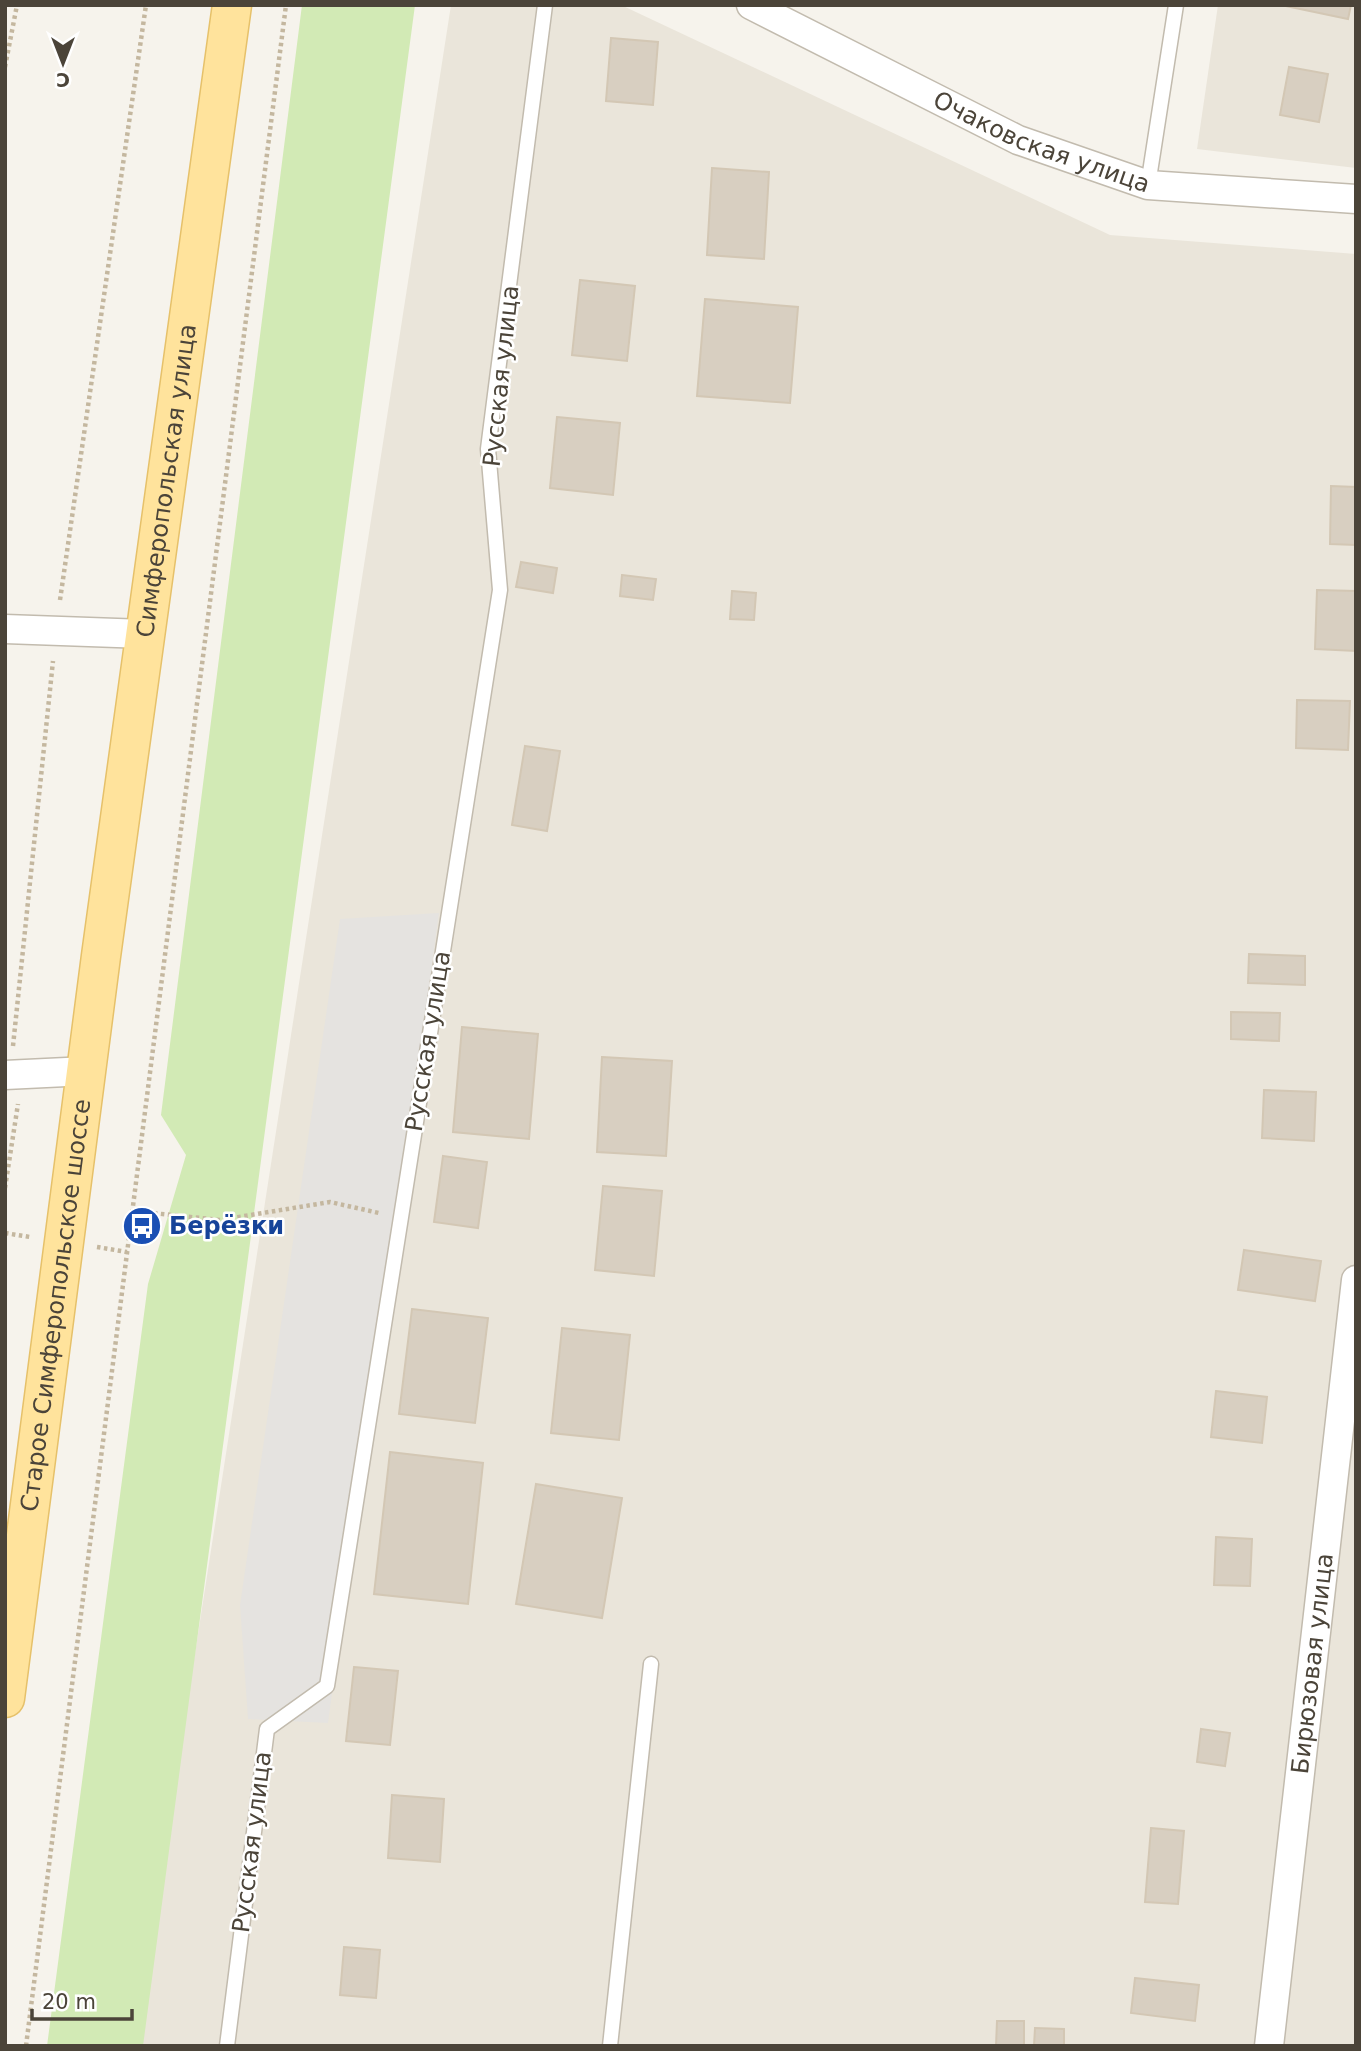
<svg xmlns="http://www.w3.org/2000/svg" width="1361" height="2051" viewBox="0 0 1361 2051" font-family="'DejaVu Sans',sans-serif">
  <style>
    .residential { fill: #eae5da }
    .green { fill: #d2eab5 }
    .parking { fill: #e5e3e0 }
    .building { fill: #d8cfc1; stroke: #d3c7b4; stroke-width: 2 }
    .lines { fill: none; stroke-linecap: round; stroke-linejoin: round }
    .service-casing { stroke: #c2bbae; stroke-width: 17 }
    .minor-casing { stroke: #c2bbae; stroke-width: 31 }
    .primary-casing { stroke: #e6c16a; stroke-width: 41 }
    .path { stroke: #c4b79f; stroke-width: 4.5; stroke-dasharray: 3.5 3.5; stroke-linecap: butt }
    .service { stroke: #fff; stroke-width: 14 }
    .minor { stroke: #fff; stroke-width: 28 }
    .primary { stroke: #ffe39c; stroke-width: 38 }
    .labels { text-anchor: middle; stroke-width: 5; stroke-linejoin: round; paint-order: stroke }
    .street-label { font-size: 24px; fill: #4b4439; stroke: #fff }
    .transit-label { font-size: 24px; font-weight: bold; fill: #164399; stroke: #fff; text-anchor: start }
  </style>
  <rect width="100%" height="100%" fill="#f6f3ec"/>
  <!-- residential -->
  <g class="residential">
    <polygon points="451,5 621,5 1110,235 1356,254 1356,2046 134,2046"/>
    <polygon points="1218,5 1356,5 1356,168 1197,149"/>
  </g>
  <!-- green -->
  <polygon class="green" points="302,5 415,5 143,2046 47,2046 148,1284 186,1155 161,1115"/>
  <!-- parking -->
  <polygon class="parking" points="439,913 328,1723 248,1719 240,1605 340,919"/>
  <!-- building -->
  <g class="building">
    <polygon points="1281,5 1351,5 1348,19"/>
    <polygon points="611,38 658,42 653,105 606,101"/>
    <polygon points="1289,67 1328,74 1319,122 1280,115"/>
    <polygon points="712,168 769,172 764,259 707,255"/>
    <polygon points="580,280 635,286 627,361 572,355"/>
    <polygon points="705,299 798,307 790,403 697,396"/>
    <polygon points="557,417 620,423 613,495 550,488"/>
    <polygon points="1331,486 1356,487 1356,545 1330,544"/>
    <polygon points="521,562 557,568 553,593 516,587"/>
    <polygon points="622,575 656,579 653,600 620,596"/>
    <polygon points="1317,590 1356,591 1356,651 1315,649"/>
    <polygon points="732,591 756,593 754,620 730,619"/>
    <polygon points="1297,700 1350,701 1348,750 1296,748"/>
    <polygon points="525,746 560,751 547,831 512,825"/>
    <polygon points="1249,954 1305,956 1305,985 1248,983"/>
    <polygon points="1231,1012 1280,1013 1279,1041 1231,1039"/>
    <polygon points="462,1027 538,1034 529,1139 453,1132"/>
    <polygon points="602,1057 672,1061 666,1156 597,1152"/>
    <polygon points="1264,1090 1316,1092 1314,1141 1262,1138"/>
    <polygon points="443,1156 487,1162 478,1228 434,1222"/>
    <polygon points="603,1186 662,1191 654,1276 595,1270"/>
    <polygon points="1244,1250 1321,1261 1315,1301 1238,1290"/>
    <polygon points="412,1309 488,1318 475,1423 399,1414"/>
    <polygon points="562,1328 630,1335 619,1440 551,1433"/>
    <polygon points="1216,1391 1267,1397 1262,1443 1211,1437"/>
    <polygon points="390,1452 483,1463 468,1604 374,1594"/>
    <polygon points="536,1484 622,1498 602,1618 516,1604"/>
    <polygon points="1216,1537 1252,1539 1250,1586 1214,1585"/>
    <polygon points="354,1667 398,1671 390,1745 346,1741"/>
    <polygon points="1201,1729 1230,1733 1225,1766 1197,1762"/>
    <polygon points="392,1795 444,1799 440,1862 388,1858"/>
    <polygon points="1151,1828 1184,1831 1178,1904 1145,1902"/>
    <polygon points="344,1947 380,1950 376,1998 340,1995"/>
    <polygon points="1135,1978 1199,1985 1195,2021 1131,2013"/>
    <polygon points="997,2021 1024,2021 1024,2046 996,2046"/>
    <polygon points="1035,2028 1064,2029 1064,2046 1034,2046"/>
  </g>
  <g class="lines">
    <!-- service casing -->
    <g class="service-casing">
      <g id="service">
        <polyline points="1148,185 1176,5"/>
        <polyline points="227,2046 267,1729 327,1686 500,590 488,449 545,5"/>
        <polyline points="610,2046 651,1664"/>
      </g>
    </g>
    <!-- minor casing -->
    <g class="minor-casing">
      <g id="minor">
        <path id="s1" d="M751 5 1018 140 1148 185 1356 199"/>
        <polyline points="5,629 145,634"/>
        <polyline points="5,1075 87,1071"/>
        <path id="s2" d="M1269 2046 1356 1280"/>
      </g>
    </g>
    <!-- primary casing -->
    <g class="primary-casing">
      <g id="primary">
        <path id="s3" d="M5 1698 101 956 232 5"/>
      </g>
    </g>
    <!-- path -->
    <g class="path">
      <polyline points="5,67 17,5"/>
      <polyline points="60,600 146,5"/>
      <polyline points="13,1046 53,661"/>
      <polyline points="5,1188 18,1104"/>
      <polyline points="133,1211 220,1220 330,1202 379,1213"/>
      <polyline points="5,1233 30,1237"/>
      <polyline points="97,1247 127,1252"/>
      <polyline points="26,2046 286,5"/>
    </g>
    <!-- service -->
    <use href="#service" class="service"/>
    <!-- minor -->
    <use href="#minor" class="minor"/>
    <!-- primary -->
    <use href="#primary" class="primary"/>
  </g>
  <!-- icons -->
  <defs>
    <g id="bus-disc" transform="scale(2.0125)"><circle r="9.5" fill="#1a4fb4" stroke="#fff"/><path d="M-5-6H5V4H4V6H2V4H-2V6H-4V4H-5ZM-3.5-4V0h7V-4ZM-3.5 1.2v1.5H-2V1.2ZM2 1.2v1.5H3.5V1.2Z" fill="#fff"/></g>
  </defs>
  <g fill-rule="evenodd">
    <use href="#bus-disc" x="142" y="1226"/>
  </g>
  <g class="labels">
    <!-- street labels -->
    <g class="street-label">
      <text dy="8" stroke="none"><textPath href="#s1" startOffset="322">Очаковская улица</textPath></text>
      <text transform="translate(501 376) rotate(-84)" y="8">Русская улица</text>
      <text dy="8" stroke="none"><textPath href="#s3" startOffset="1228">Симферопольская улица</textPath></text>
      <text transform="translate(428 1041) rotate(-81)" y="8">Русская улица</text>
      <text dy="8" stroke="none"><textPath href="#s3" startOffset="396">Старое Симферопольское шоссе</textPath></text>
      <text dy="8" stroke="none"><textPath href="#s2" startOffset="385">Бирюзовая улица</textPath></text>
      <text transform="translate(252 1842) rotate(-83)" y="8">Русская улица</text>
    </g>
    <!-- transit labels -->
    <g class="transit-label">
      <text x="169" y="1234">Берёзки</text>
    </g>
  </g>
  <!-- border -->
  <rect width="1361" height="2051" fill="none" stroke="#4b4439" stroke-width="14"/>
  <!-- north arrow -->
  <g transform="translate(63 63) rotate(180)" stroke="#ffffff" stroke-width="5" paint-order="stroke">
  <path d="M0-5L12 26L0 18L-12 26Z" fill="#4b4439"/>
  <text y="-10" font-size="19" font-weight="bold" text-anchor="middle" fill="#4b4439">С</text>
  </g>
  <!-- scale -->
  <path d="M32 2009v10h100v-10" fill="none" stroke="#4b4439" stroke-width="3.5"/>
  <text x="42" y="2009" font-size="21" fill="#4b4439" stroke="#ffffff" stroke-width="5" paint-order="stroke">20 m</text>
</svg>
